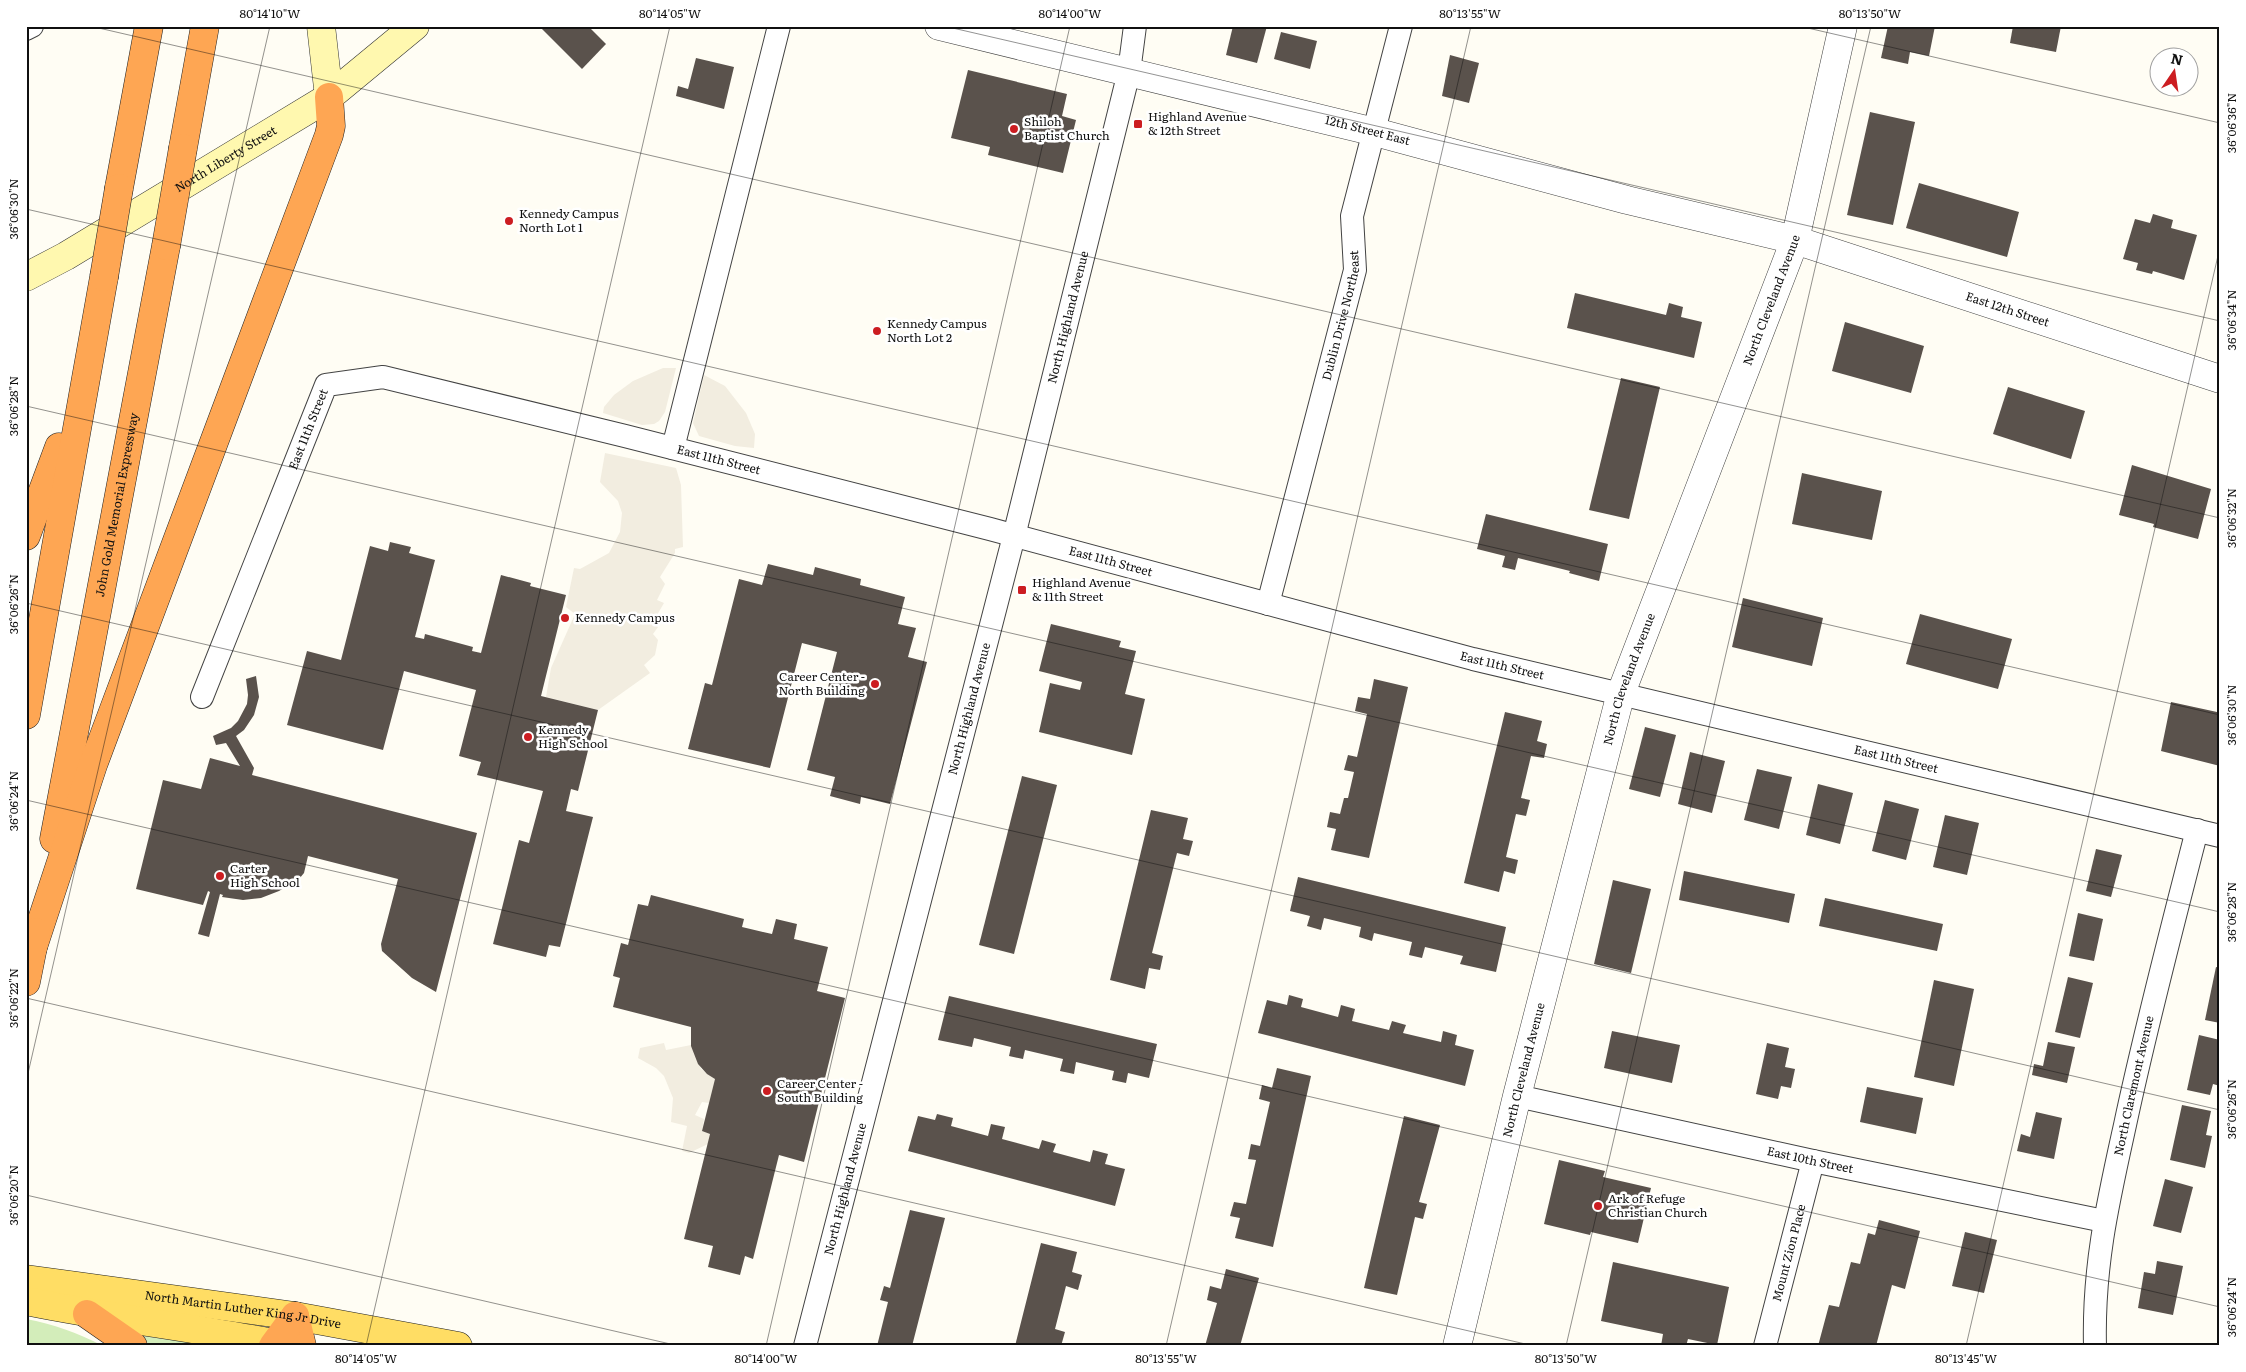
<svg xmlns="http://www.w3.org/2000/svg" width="2246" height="1372" viewBox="0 0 2246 1372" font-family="Literata,serif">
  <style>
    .green { fill: #d3edba }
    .plaza { fill: #f2ede0 }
    .building { fill: #5a524c }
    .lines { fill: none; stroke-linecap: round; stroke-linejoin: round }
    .minor-casing { stroke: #434343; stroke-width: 24 }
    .tertiary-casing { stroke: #434343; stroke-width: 29 }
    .secondary-casing { stroke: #323232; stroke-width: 29 }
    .primary-casing { stroke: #212121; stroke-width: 29 }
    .motorway-casing { stroke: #212121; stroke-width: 29 }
    .minor { stroke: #fff; stroke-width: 22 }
    .tertiary { stroke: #fff; stroke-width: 28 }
    .secondary { stroke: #fff8af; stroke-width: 28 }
    .primary { stroke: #ffdd64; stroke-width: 28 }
    .motorway { stroke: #fea653; stroke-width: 28 }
    .motorway-bridge-casing { stroke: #212121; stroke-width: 29; stroke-linecap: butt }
    .motorway-bridge { stroke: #fea653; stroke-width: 28 }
    .ticks { fill: none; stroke: #101010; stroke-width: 1; stroke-opacity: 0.45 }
    .poi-dot { fill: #cc1d21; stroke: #fff; stroke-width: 2 }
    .labels { text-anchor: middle; stroke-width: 5; stroke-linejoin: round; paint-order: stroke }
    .poi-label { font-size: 12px; fill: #101010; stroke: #fff; text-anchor: start }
    .street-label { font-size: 12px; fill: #101010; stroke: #fff }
    .neatline { fill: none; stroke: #101010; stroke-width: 2 }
    .ticks-label { font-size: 12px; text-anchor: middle; fill: #101010 }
  </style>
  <rect width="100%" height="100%" fill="#fffdf4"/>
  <!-- green -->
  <g class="green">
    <path d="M26 1319C53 1324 78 1333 103 1346H26Z"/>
    <polygon points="144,1336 220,1346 148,1344"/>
  </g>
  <!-- plaza -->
  <g class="plaza">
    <polygon points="663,368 676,368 665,412 659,421 654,424 642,425 603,413 604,407 614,395 633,381"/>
    <polygon points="704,375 725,386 746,413 755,434 754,448 735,446 699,436 693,423"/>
    <polygon points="605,453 676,468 681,485 683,547 675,549 675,553 660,577 665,584 657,600 664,603 653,622 658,627 653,634 658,640 655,655 644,665 650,673 598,710 546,697 551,668 575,614 566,607 574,568 580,569 609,553 620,532 622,513 618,501 600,482"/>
    <polygon points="664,1043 666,1050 691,1045 701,1069 715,1079 709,1103 702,1102 695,1115 704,1119 702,1131 710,1134 708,1144 689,1153 682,1151 687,1126 671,1122 673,1098 664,1076 656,1068 638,1058 640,1048"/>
  </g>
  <!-- building -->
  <g class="building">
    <polygon points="539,26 588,26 606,44 582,69"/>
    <polygon points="1233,26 1267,26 1257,63 1226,55"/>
    <polygon points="1888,26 1935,26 1929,56 1910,52 1908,64 1881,58"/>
    <polygon points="2013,26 2061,26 2056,52 2010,43"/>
    <polygon points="1281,32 1317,41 1310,69 1274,59"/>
    <polygon points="1450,55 1479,63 1469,103 1442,96"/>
    <polygon points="696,58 734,67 724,109 676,96 678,86 688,89"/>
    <polygon points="968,70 1067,94 1062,116 1076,120 1063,173 988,155 990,147 951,138"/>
    <polygon points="1870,112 1915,122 1893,225 1847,215"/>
    <polygon points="1919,183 2019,212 2007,257 1906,228"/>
    <polygon points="2153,214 2173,220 2171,228 2197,235 2184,280 2153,271 2152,274 2136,270 2138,263 2123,259 2135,219 2150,223"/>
    <polygon points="1575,293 1666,315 1669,303 1683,307 1681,317 1702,322 1694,358 1567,328"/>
    <polygon points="1845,322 1924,346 1911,393 1832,371"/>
    <polygon points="1621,378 1660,387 1629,519 1589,510"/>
    <polygon points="2008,387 2085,411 2071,459 1993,434"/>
    <polygon points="2132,465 2211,489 2198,539 2153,527 2154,524 2119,515"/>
    <polygon points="1802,473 1882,491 1872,540 1792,524"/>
    <polygon points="1486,514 1608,544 1599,581 1569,573 1570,571 1518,558 1515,570 1502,567 1505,556 1477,549"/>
    <polygon points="390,542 411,547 409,553 435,560 415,637 424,639 425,634 473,647 472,651 481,653 501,575 531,583 530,586 566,595 541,696 598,710 578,791 571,789 566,811 593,817 560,947 549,945 546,957 493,944 519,840 529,843 543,791 477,775 481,762 459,756 476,690 404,671 383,750 287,725 307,651 341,660 370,546 388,551"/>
    <polygon points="768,564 813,575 815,567 861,579 860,585 905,597 898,624 916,628 908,657 927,662 890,804 861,797 860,804 830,796 835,777 807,770 837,652 802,643 770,768 688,749 705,683 712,685 739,579 762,585"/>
    <polygon points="1743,598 1823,618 1812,666 1732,647"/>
    <polygon points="1920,614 2012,639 1998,689 1906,664"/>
    <polygon points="1051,624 1121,641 1119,647 1136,651 1125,694 1145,699 1132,755 1039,732 1050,683 1080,690 1082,682 1039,671"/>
    <polygon points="256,676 259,697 254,715 244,730 236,736 254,768 252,775 477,833 436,992 412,978 382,951 381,944 398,879 308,856 304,873 299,879 279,891 261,898 243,900 222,897 223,895 220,894 209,937 198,934 210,892 208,891 203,905 136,889 163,780 201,789 210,758 240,766 226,743 216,745 213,736 231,728 238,721 247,704 248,695 246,679"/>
    <polygon points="1374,679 1408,687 1369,858 1331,850 1336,829 1327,827 1330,812 1340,814 1344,798 1348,798 1354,772 1344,770 1348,755 1357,757 1367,714 1355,711 1358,697 1370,699"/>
    <polygon points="2171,702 2217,712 2217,714 2220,714 2220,766 2161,751"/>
    <polygon points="1505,712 1542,721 1537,741 1547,744 1544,758 1531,756 1521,798 1530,800 1526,816 1516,814 1506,857 1518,860 1515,874 1504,871 1499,892 1464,883"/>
    <polygon points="1645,727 1676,735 1660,797 1629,789"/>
    <polygon points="1690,752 1725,761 1712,813 1678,804"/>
    <polygon points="1757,769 1792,777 1779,829 1744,820"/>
    <polygon points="1022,776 1057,785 1014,954 979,945"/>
    <polygon points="1818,784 1853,793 1840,844 1806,835"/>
    <polygon points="1885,800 1919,809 1906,860 1872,851"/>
    <polygon points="1151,810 1188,818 1183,839 1193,841 1189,856 1177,853 1152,953 1163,956 1160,970 1149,968 1145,989 1110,980"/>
    <polygon points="1945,815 1979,823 1967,875 1933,867"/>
    <polygon points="2096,849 2122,855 2111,897 2086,891"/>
    <polygon points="1684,871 1795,894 1789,923 1679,900"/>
    <polygon points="1298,877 1506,927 1496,972 1460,964 1463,956 1425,947 1422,958 1409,955 1412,942 1374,933 1372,941 1359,937 1361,927 1324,918 1321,930 1307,926 1310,916 1290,911"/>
    <polygon points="1613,880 1651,889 1631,973 1594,964"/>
    <polygon points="651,895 744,919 742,927 772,934 776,919 797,924 794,939 828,947 817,991 845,998 804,1162 779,1155 753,1259 745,1256 740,1275 708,1267 713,1246 684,1239 710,1134 702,1131 715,1079 707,1074 698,1064 691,1046 691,1027 613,1007 620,978 613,976 621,943 628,945 638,904 648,906"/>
    <polygon points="1825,898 1943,924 1937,951 1819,926"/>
    <polygon points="2078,913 2103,919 2094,961 2069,956"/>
    <polygon points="2216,967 2220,968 2220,1023 2205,1020"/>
    <polygon points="2068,977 2093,983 2080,1038 2055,1032"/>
    <polygon points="1934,980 1974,989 1954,1086 1914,1077"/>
    <polygon points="1289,995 1303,999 1301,1007 1338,1017 1341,1005 1355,1009 1352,1021 1389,1030 1392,1021 1406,1025 1403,1033 1441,1042 1443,1031 1457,1035 1455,1045 1474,1050 1465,1086 1258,1033 1267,1000 1287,1005"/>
    <polygon points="949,996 1157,1044 1149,1078 1128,1073 1126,1083 1112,1080 1114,1071 1076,1062 1074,1074 1060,1071 1063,1059 1025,1050 1023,1059 1009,1056 1011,1047 974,1038 972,1047 938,1040"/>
    <polygon points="1612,1031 1680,1045 1672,1083 1604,1068"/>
    <polygon points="2199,1035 2220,1040 2220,1086 2213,1084 2210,1095 2187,1090"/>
    <polygon points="2048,1042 2075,1047 2067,1083 2032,1075 2034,1064 2043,1066"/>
    <polygon points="1767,1043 1789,1048 1785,1067 1795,1069 1791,1088 1781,1086 1778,1099 1756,1094"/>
    <polygon points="1277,1068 1311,1076 1273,1247 1235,1238 1240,1218 1230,1216 1234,1202 1246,1204 1256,1160 1248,1159 1251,1144 1260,1146 1270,1102 1259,1099 1262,1085 1272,1088"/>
    <polygon points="1867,1087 1923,1098 1916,1134 1860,1122"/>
    <polygon points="2182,1105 2211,1111 2206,1135 2212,1136 2205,1168 2170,1160"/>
    <polygon points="2036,1112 2062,1118 2054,1159 2017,1151 2021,1134 2030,1137"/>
    <polygon points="937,1114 953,1118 951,1126 988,1136 991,1124 1005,1127 1002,1139 1039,1149 1042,1140 1056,1144 1053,1152 1090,1162 1093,1150 1108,1154 1105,1164 1125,1169 1115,1206 908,1151 918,1116 935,1120"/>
    <polygon points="1404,1116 1440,1125 1419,1202 1427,1204 1423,1219 1415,1217 1397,1295 1364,1288"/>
    <polygon points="1559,1160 1605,1171 1603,1177 1651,1188 1638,1243 1591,1232 1590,1235 1544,1224"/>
    <polygon points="2165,1179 2193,1187 2181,1233 2153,1226"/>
    <polygon points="910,1210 945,1218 912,1346 877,1346 888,1302 880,1300 884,1286 890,1288"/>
    <polygon points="1879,1220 1920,1231 1905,1289 1892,1285 1876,1346 1818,1346 1829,1305 1839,1307 1851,1262 1860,1264 1868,1233 1875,1235"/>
    <polygon points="1965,1232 1997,1240 1984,1293 1952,1286"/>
    <polygon points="1041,1243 1077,1252 1072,1272 1082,1275 1078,1290 1066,1286 1055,1329 1065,1332 1061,1346 1050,1343 1050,1346 1015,1346"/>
    <polygon points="2157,1261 2183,1266 2173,1315 2138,1308 2144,1272 2155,1274"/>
    <polygon points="1613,1262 1729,1287 1717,1345 1688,1339 1686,1346 1661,1346 1663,1334 1601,1321"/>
    <polygon points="1226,1269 1259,1278 1240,1346 1205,1346 1217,1303 1207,1300 1210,1286 1221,1289"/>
  </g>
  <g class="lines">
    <!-- minor casing -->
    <g class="minor-casing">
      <g id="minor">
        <polyline points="26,29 32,26"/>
        <polyline points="673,448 779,26"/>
        <path id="s1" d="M1268 604 1355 270 1352 216 1401 26"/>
        <path id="s2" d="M202 697 326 385 383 377 625 436 990 529 1473 659 2220 836"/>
        <path id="s3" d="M1517 1096 1813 1161 2104 1221"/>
        <path id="s4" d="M805 1346 1014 536 1129 72 1135 26"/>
        <path id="s5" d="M1765 1346 1813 1161"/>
        <path id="s6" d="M2095 1346C2093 1266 2108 1202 2125 1125 2146 1026 2172 928 2197 830"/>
      </g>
    </g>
    <!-- tertiary casing -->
    <g class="tertiary-casing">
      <g id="tertiary">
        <path id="s7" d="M939 26 1375 132 1627 200 1795 240 2220 379"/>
        <path id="s8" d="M1457 1346 1517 1096 1621 693 1795 240 1843 26"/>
      </g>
    </g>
    <!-- secondary casing -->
    <g class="secondary-casing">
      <g id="secondary">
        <polyline points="321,26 329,97"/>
        <path id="s9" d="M26 277 66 256 329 97 415 26"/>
      </g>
    </g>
    <!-- primary casing -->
    <g class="primary-casing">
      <g id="primary">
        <path id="s10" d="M26 1279 295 1316 458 1346"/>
        <path d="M26 1301C113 1319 201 1328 288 1346"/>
      </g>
    </g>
    <!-- motorway casing -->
    <g class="motorway-casing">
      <g id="motorway">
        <polyline points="183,148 205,26"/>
        <polyline points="119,188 149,26"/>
        <polyline points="26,536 59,447"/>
        <polyline points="26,715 104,277"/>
        <path id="s11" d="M54 839 166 246"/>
        <polyline points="32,950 93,765 329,135 331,126 329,97"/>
        <polyline points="26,982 36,932"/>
        <polyline points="87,1314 133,1346"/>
        <polyline points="295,1316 302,1346"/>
        <polyline points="273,1346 295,1316"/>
      </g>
    </g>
    <!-- minor -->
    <use href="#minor" class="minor"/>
    <!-- tertiary -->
    <use href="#tertiary" class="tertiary"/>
    <!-- secondary -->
    <use href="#secondary" class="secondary"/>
    <!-- primary -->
    <use href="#primary" class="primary"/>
    <!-- motorway -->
    <use href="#motorway" class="motorway"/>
    <!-- motorway-bridge casing -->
    <g class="motorway-bridge-casing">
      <g id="motorway-bridge">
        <polyline points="166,246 183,148"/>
        <polyline points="104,277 119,188"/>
      </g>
    </g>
    <!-- motorway-bridge -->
    <use href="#motorway-bridge" class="motorway-bridge"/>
  </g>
  <!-- ticks -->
  <path class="ticks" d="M90 26 2220 518M944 26 2220 321M1799 26 2220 123M26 209 2220 715M26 406 2220 912M26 603 2220 1110M26 800 2220 1307M26 998 1534 1346M26 1082 270 26M26 1195 679 1346M366 1346 670 26M766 1346 1070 26M1166 1346 1471 26M1566 1346 1871 26M1966 1346 2220 247"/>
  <!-- markers -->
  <g class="poi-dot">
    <rect x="1133" y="119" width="10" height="10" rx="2.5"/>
    <circle cx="1014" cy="129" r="5"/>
    <circle cx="509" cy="221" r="5"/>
    <circle cx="877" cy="331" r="5"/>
    <rect x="1017" y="585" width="10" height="10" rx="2.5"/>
    <circle cx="565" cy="618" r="5"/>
    <circle cx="875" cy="684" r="5"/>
    <circle cx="528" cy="737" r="5"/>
    <circle cx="220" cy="876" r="5"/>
    <circle cx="767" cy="1091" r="5"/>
    <circle cx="1598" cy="1206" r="5"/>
  </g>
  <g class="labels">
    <!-- poi labels -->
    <g class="poi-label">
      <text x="1148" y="121">Highland Avenue<tspan x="1148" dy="14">&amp; 12th Street</tspan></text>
      <text x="1024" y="126">Shiloh<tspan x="1024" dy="14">Baptist Church</tspan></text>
      <text x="519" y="218">Kennedy Campus<tspan x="519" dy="14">North Lot 1</tspan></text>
      <text x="887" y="328">Kennedy Campus<tspan x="887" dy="14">North Lot 2</tspan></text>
      <text x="1032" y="587">Highland Avenue<tspan x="1032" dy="14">&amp; 11th Street</tspan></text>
      <text x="575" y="622">Kennedy Campus</text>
      <text x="865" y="681" text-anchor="end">Career Center -<tspan x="865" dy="14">North Building</tspan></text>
      <text x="538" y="734">Kennedy<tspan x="538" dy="14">High School</tspan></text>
      <text x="230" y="873">Carter<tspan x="230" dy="14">High School</tspan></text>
      <text x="777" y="1088">Career Center -<tspan x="777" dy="14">South Building</tspan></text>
      <text x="1608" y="1203">Ark of Refuge<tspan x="1608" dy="14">Christian Church</tspan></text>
    </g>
    <!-- street labels -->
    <g class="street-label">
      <text dy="4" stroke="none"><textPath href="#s7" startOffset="441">12th Street East</textPath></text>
      <text dy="4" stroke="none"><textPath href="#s9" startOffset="232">North Liberty Street</textPath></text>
      <text dy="4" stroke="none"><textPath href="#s8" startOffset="1094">North Cleveland Avenue</textPath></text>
      <text dy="4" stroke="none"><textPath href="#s7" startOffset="1106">East 12th Street</textPath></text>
      <text dy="4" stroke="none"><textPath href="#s4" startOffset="1062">North Highland Avenue</textPath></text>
      <text dy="4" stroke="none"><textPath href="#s1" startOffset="298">Dublin Drive Northeast</textPath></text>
      <text dy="4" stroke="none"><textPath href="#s2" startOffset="288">East 11th Street</textPath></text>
      <text dy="4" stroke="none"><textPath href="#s2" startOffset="739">East 11th Street</textPath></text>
      <text dy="4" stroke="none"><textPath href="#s11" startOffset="340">John Gold Memorial Expressway</textPath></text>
      <text dy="4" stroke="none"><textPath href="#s2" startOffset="1144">East 11th Street</textPath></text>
      <text dy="4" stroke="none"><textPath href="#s2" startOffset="1549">East 11th Street</textPath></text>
      <text dy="4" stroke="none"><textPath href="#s8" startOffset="689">North Cleveland Avenue</textPath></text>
      <text dy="4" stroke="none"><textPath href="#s4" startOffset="658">North Highland Avenue</textPath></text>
      <text dy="4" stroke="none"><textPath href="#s2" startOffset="1954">East 11th Street</textPath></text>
      <text dy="4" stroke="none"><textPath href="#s8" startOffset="284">North Cleveland Avenue</textPath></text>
      <text dy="4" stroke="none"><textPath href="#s6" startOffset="264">North Claremont Avenue</textPath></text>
      <text dy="4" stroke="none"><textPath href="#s3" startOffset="300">East 10th Street</textPath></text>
      <text dy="4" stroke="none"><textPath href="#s4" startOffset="162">North Highland Avenue</textPath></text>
      <text dy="4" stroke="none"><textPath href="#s5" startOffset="96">Mount Zion Place</textPath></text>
      <text dy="4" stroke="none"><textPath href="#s10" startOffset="219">North Martin Luther King Jr Drive</textPath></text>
    </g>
  </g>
  <!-- border -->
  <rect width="2246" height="1372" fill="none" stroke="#ffffff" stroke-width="55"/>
  <!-- north arrow -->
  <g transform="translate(2174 72) rotate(13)"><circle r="24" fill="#ffffff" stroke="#9f9f9f"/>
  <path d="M0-4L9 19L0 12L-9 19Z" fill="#cc1d21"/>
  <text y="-8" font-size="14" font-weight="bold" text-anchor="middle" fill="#101010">N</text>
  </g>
  <rect x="28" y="28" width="2190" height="1316" class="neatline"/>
  <g class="ticks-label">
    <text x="270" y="18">80°14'10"W</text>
    <text x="670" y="18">80°14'05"W</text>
    <text x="1070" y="18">80°14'00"W</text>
    <text x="1470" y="18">80°13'55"W</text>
    <text x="1870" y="18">80°13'50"W</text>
    <text transform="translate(2232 123) rotate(-90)" y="4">36°06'36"N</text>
    <text transform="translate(14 209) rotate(-90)" y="4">36°06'30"N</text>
    <text transform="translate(2232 320) rotate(-90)" y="4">36°06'34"N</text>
    <text transform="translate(14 406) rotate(-90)" y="4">36°06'28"N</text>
    <text transform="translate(2232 518) rotate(-90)" y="4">36°06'32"N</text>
    <text transform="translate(14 604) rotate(-90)" y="4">36°06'26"N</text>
    <text transform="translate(2232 715) rotate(-90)" y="4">36°06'30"N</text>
    <text transform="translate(14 801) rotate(-90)" y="4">36°06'24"N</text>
    <text transform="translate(2232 912) rotate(-90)" y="4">36°06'28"N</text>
    <text transform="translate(14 998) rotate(-90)" y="4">36°06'22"N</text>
    <text transform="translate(2232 1109) rotate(-90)" y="4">36°06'26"N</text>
    <text transform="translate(14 1195) rotate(-90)" y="4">36°06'20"N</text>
    <text transform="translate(2232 1307) rotate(-90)" y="4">36°06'24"N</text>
    <text x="366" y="1363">80°14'05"W</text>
    <text x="766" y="1363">80°14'00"W</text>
    <text x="1166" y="1363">80°13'55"W</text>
    <text x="1566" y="1363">80°13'50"W</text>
    <text x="1966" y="1363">80°13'45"W</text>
  </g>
</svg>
